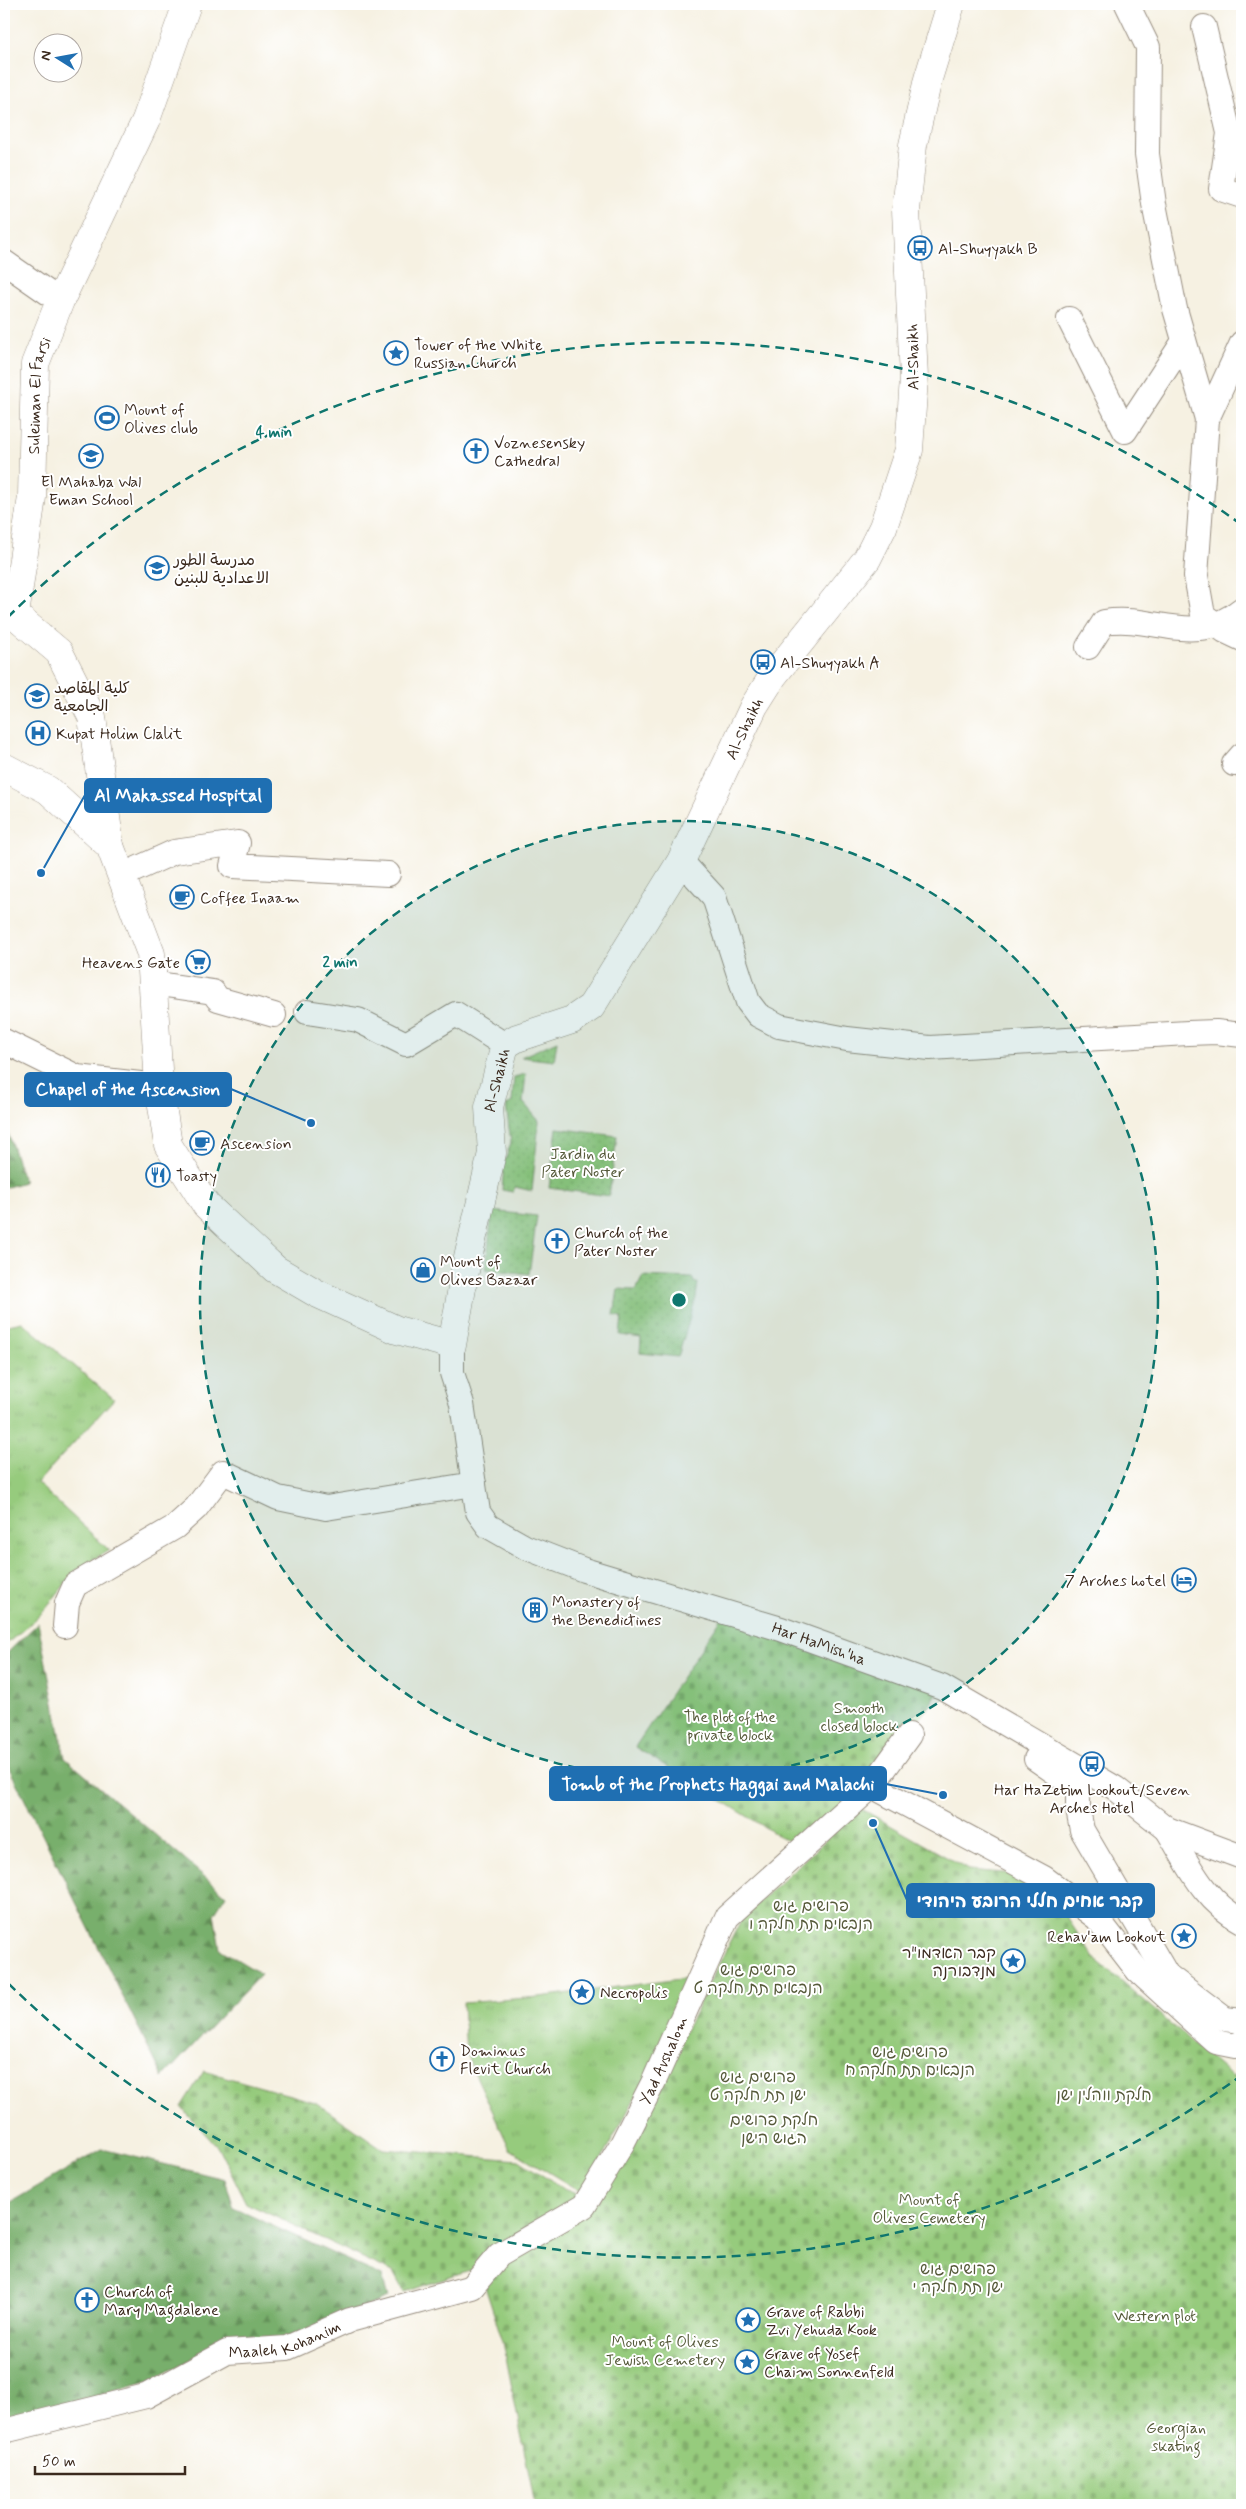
<svg xmlns="http://www.w3.org/2000/svg" width="1246" height="2509" viewBox="0 0 1246 2509" font-family="Mynerve,'Playpen Sans Arabic','Playpen Sans Hebrew',sans-serif">
  <style>
    .grass { fill: url(#grass-tufts); stroke: #687a4e }
    .forest { fill: url(#forest-firs); stroke: #5a6c45 }
    .cemetery { fill: url(#cemetery-stones); stroke: #687a4e }
    .garden { fill: url(#garden-dots); stroke: #687a4e }
    .lines { fill: none; stroke-linecap: round; stroke-linejoin: round }
    .street-casing { stroke: #988e80; stroke-width: 26 }
    .secondary-casing { stroke: #988e80; stroke-width: 29 }
    .street { stroke: #fff; stroke-width: 24 }
    .secondary { stroke: #fff; stroke-width: 28 }
    .ring { fill: none; stroke: #0f766e; stroke-width: 2.5; stroke-dasharray: 9 6 }
    .labels { text-anchor: middle; stroke-width: 4; stroke-linejoin: round; paint-order: stroke }
    .poi-label { font-size: 16px; fill: #3b2a1e; stroke: #fff; text-anchor: start }
    .street-label { font-size: 16px; fill: #3b2a1e; stroke: #fff }
    .park-label { font-size: 16px; fill: #565a3a; stroke: #fff }
    .centre { fill: #0f766e; stroke: #fff; stroke-width: 2.5 }
    .ring-label { font-size: 15px; text-anchor: middle; font-weight: bold; fill: #0f766e; stroke: #fff; stroke-width: 4; stroke-linejoin: round; paint-order: stroke }
    .leader { fill: none; stroke: #1f6fb2; stroke-width: 2 }
    .callout-dot { fill: #1f6fb2; stroke: #fff; stroke-width: 2 }
    .callout { fill: #1f6fb2; stroke: #1f6fb2; stroke-width: 2 }
    .callout-label { font-size: 18px; text-anchor: middle; font-weight: bold; fill: #fff }
  </style>
  <defs>
    <pattern id="grass-tufts" width="24" height="20" patternUnits="userSpaceOnUse" patternTransform="scale(1.25)"><rect width="24" height="20" fill="#96cb7d"/><path d="M3 7l-1-3M5 7V3M7 7l1-3M15 17l-1-3M17 17v-4M19 17l1-3" fill="none" stroke="#82ae6c"/></pattern>
    <pattern id="forest-firs" width="22" height="20" patternUnits="userSpaceOnUse" patternTransform="scale(1.25)"><rect width="22" height="20" fill="#78af6c"/><path d="M5 1l3.5 6h-7zM16 11l3.5 6h-7z" fill="#648f58"/></pattern>
    <pattern id="cemetery-stones" width="16" height="16" patternUnits="userSpaceOnUse" patternTransform="scale(1.25)"><rect width="16" height="16" fill="#96cb7d"/><path d="M2 7V4a2 2 0 0 1 4 0v3zM10 15v-3a2 2 0 0 1 4 0v3z" fill="#82ae6c"/></pattern>
    <pattern id="garden-dots" width="8" height="8" patternUnits="userSpaceOnUse" patternTransform="scale(1.25)"><rect width="8" height="8" fill="#96cb7d"/><path d="M2 2h.1M6 6h.1" fill="none" stroke="#82ae6c" stroke-width="1.8" stroke-linecap="round"/></pattern>
  </defs>
  <rect width="100%" height="100%" fill="#fff"/>
  <filter id="ink" filterUnits="userSpaceOnUse"><feTurbulence type="fractalNoise" baseFrequency=".02" numOctaves="2"/><feDisplacementMap in="SourceGraphic" scale="10" xChannelSelector="R" yChannelSelector="G"/><feConvolveMatrix kernelMatrix="1 2 1 2 8 2 1 2 1" color-interpolation-filters="sRGB"/></filter>
  <filter id="wash" filterUnits="userSpaceOnUse"><feTurbulence type="fractalNoise" baseFrequency=".0096" numOctaves="4" result="noise"/><feDisplacementMap in="SourceGraphic" scale="20" xChannelSelector="R" yChannelSelector="G"/><feGaussianBlur stdDeviation="1.12" result="paint"/><feColorMatrix in="noise" values="0 0 0 0 0 0 0 0 0 0 0 0 0 0 0 0 0 1.4 0 .05"/><feComposite in="paint" operator="in"/></filter>
  <g filter="url(#wash)">
    <rect width="100%" height="100%" fill="#f6f1e2"/>
    <!-- grass -->
    <g class="grass">
      <polygon points="22,1322 114,1399 37,1483 109,1550 77,1570 39,1616 4,1646 4,1326"/>
      <polygon points="688,1978 671,2032 583,2193 510,2149 466,2054 463,2003 539,1997"/>
    </g>
    <!-- forest -->
    <g class="forest">
      <polygon points="4,1121 24,1182 4,1188"/>
      <polygon points="38,1623 65,1758 226,1895 214,1914 220,1949 261,1974 163,2077 4,1758 4,1656"/>
      <polygon points="102,2149 225,2179 234,2208 382,2276 388,2298 281,2340 229,2339 148,2382 4,2421 4,2206"/>
    </g>
    <!-- cemetery -->
    <g class="cemetery">
      <polygon points="723,1616 942,1687 872,1786 797,1847 635,1747"/>
      <polygon points="860,1808 969,1870 1014,1874 1056,1901 1093,1957 1232,2077 1242,2073 1242,2505 535,2505 503,2342 479,2268 404,2292 393,2272 246,2203 219,2149 181,2107 204,2071 315,2102 383,2149 519,2160 563,2189 599,2202 742,1918"/>
    </g>
    <!-- garden -->
    <g class="garden">
      <polygon points="557,1041 554,1061 521,1057"/>
      <polygon points="526,1074 523,1102 539,1121 532,1191 515,1187 513,1192 502,1190 504,1164 511,1142 506,1106 512,1102 514,1077"/>
      <polygon points="557,1128 617,1136 609,1196 549,1188"/>
      <polygon points="492,1211 537,1216 529,1274 486,1269"/>
      <polygon points="643,1276 692,1278 695,1283 698,1283 696,1298 678,1357 640,1353 641,1338 620,1335 622,1317 614,1315 618,1289 636,1290"/>
    </g>
  </g>
  <g filter="url(#ink)">
    <g class="lines">
      <!-- street casing -->
      <g class="street-casing">
        <g id="street">
          <polyline points="1127,4 1148,47 1147,154 1154,204 1175,309 1207,419"/>
          <polyline points="1204,27 1229,133 1221,189 1242,196"/>
          <polyline points="4,262 60,301"/>
          <polyline points="1069,319 1125,431 1184,341"/>
          <polyline points="1242,343 1207,419 1196,576 1203,615 1225,631 1242,639"/>
          <path d="M1088 647 1104 622C1156 614 1194 649 1242 609"/>
          <polyline points="1234,764 1242,755"/>
          <polyline points="681,861 714,897 748,1002 758,1015 779,1026 847,1039 930,1048 1188,1033 1216,1032 1242,1035"/>
          <polyline points="121,876 174,852 238,843 232,866 388,874"/>
          <polyline points="152,983 213,992 218,999 274,1015"/>
          <polyline points="307,1012 358,1020 406,1044 456,1014 505,1045"/>
          <polyline points="4,1041 77,1077 159,1086"/>
          <path id="s1" d="M452 1345V1373L462 1404 478 1512 488 1526 525 1547 584 1570 781 1629 942 1687 1115 1788 1167 1829 1242 1857"/>
          <polyline points="65,1626 67,1603 75,1585 175,1527 196,1508 223,1472 278,1498 326,1508 474,1484"/>
          <polyline points="1036,1759 1078,1788 1078,1810 1082,1830 1167,1975 1225,2019 1242,2021"/>
          <polyline points="872,1786 1044,1878 1097,1918 1138,1971 1216,2042 1236,2046 1242,2042"/>
          <path d="M1167 1829C1189 1865 1204 1901 1242 1921"/>
          <path id="s2" d="M4 2431 146 2396 227 2352 287 2348 350 2320 472 2287 499 2255 584 2206 622 2144 654 2081 727 1917 872 1786 909 1735"/>
        </g>
      </g>
      <!-- secondary casing -->
      <g class="secondary-casing">
        <g id="secondary">
          <path id="s3" d="M4 767 48 790 110 846 151 954 159 1086 168 1145 206 1205 275 1269 316 1293 397 1330 452 1345 465 1271 492 1153 489 1107 505 1045 517 1038 572 1020 591 1007 681 861 754 706 773 676 867 559 883 527 909 450 914 378 906 210 913 145 928 79 951 4"/>
          <path id="s4" d="M110 846 92 717 59 652 15 615 32 497 35 364 60 301 146 120 187 4"/>
        </g>
      </g>
      <!-- street -->
      <use href="#street" class="street"/>
      <!-- secondary -->
      <use href="#secondary" class="secondary"/>
    </g>
  </g>
  <!-- distance rings -->
  <circle cx="679" cy="1300" r="479" fill="#0f766e" fill-opacity=".12"/>
  <g class="ring">
    <circle cx="679" cy="1300" r="479"/>
    <path d="M1242 2075A958 958 0 0 1 8 1983M8 617A958 958 0 0 1 1242 525"/>
  </g>
  <!-- icons -->
  <defs>
    <g id="bus-ring" transform="scale(1.25)"><circle r="9.5" fill="#fff" stroke="#1f6fb2" stroke-width="1.5"/><path d="M-5-6H5V4H4V6H2V4H-2V6H-4V4H-5ZM-3.5-4V0h7V-4ZM-3.5 1.2v1.5H-2V1.2ZM2 1.2v1.5H3.5V1.2Z" fill="#1f6fb2"/></g>
    <g id="sight-ring" transform="scale(1.25)"><circle r="9.5" fill="#fff" stroke="#1f6fb2" stroke-width="1.5"/><path d="M0-6L1.8-2.2L6-1.7L2.9 1.2L3.7 5.4L0 3.3L-3.7 5.4L-2.9 1.2L-6-1.7L-1.8-2.2Z" fill="#1f6fb2"/></g>
    <g id="stadium-ring" transform="scale(1.25)"><circle r="9.5" fill="#fff" stroke="#1f6fb2" stroke-width="1.5"/><path d="M0-5a6.5 5 0 1 0 0 10a6.5 5 0 1 0 0-10ZM-3.5-1.8h7v3.6h-7Z" fill="#1f6fb2"/></g>
    <g id="church-ring" transform="scale(1.25)"><circle r="9.5" fill="#fff" stroke="#1f6fb2" stroke-width="1.5"/><path d="M-1.2-6h2.4v3.5h3.3v2.4h-3.3V6h-2.4V-.1h-3.3v-2.4h3.3Z" fill="#1f6fb2"/></g>
    <g id="school-ring" transform="scale(1.25)"><circle r="9.5" fill="#fff" stroke="#1f6fb2" stroke-width="1.5"/><path d="M0-5L7-2L0 1L-7-2ZM-4 1L0 2.5L4 1V4Q0 6-4 4Z" fill="#1f6fb2"/></g>
    <g id="university-ring" transform="scale(1.25)"><circle r="9.5" fill="#fff" stroke="#1f6fb2" stroke-width="1.5"/><path d="M0-5L7-2L0 1L-7-2ZM-4 1L0 2.5L4 1V4Q0 6-4 4Z" fill="#1f6fb2"/></g>
    <g id="hospital-ring" transform="scale(1.25)"><circle r="9.5" fill="#fff" stroke="#1f6fb2" stroke-width="1.5"/><path d="M-5-5h3v3.5h4V-5h3V5h-3V1.5h-4V5h-3Z" fill="#1f6fb2"/></g>
    <g id="cafe-ring" transform="scale(1.25)"><circle r="9.5" fill="#fff" stroke="#1f6fb2" stroke-width="1.5"/><path d="M-5.5-4.5H6V0H3Q3 3.5 0 3.5H-2.5Q-5.5 3.5-5.5 0ZM3-3.2v2h1.7v-2ZM-6 4.5H4V6H-6Z" fill="#1f6fb2"/></g>
    <g id="supermarket-ring" transform="scale(1.25)"><circle r="9.5" fill="#fff" stroke="#1f6fb2" stroke-width="1.5"/><path d="M-6-5.5h2.5l.6 2H6L4.5 2H-2.5L-4.4-4H-6ZM-1.5 3.2a1.3 1.3 0 1 0 .1 0ZM3 3.2a1.3 1.3 0 1 0 .1 0Z" fill="#1f6fb2"/></g>
    <g id="restaurant-ring" transform="scale(1.25)"><circle r="9.5" fill="#fff" stroke="#1f6fb2" stroke-width="1.5"/><path d="M-5-6h1v4h1v-4h1v4h1v-4h1v5L-1.5 .5V6h-2V.5L-5-1ZM5-6V6H3V1.5H1.5Q1.5-4 5-6Z" fill="#1f6fb2"/></g>
    <g id="shop-ring" transform="scale(1.25)"><circle r="9.5" fill="#fff" stroke="#1f6fb2" stroke-width="1.5"/><path d="M-5-2.5h2.3a2.7 3.5 0 0 1 5.4 0H5L5.5 6h-11ZM-1.5-2.5h3a1.5 2.3 0 0 0-3 0Z" fill="#1f6fb2"/></g>
    <g id="hotel-ring" transform="scale(1.25)"><circle r="9.5" fill="#fff" stroke="#1f6fb2" stroke-width="1.5"/><path d="M-6-4.5h1.5V1H6V5H4.5V3h-9V5H-6ZM-4 0a1.8 1.8 0 1 1 3.6 0ZM.5 0V-2.5h3Q6-2.5 6 0Z" fill="#1f6fb2"/></g>
    <g id="building-ring" transform="scale(1.25)"><circle r="9.5" fill="#fff" stroke="#1f6fb2" stroke-width="1.5"/><path d="M-4-6H4V6H1V3H-1V6H-4ZM-2.5-4.3h1.7v1.8h-1.7ZM.8-4.3h1.7v1.8H.8ZM-2.5-1h1.7V.8h-1.7ZM.8-1h1.7V.8H.8Z" fill="#1f6fb2"/></g>
  </defs>
  <g fill-rule="evenodd">
    <use href="#bus-ring" x="920" y="248"/>
    <use href="#sight-ring" x="396" y="353"/>
    <use href="#stadium-ring" x="107" y="418"/>
    <use href="#church-ring" x="476" y="451"/>
    <use href="#school-ring" x="91" y="456"/>
    <use href="#school-ring" x="157" y="568"/>
    <use href="#bus-ring" x="763" y="662"/>
    <use href="#university-ring" x="37" y="696"/>
    <use href="#hospital-ring" x="38" y="733"/>
    <use href="#cafe-ring" x="182" y="897"/>
    <use href="#supermarket-ring" x="198" y="962"/>
    <use href="#cafe-ring" x="202" y="1143"/>
    <use href="#restaurant-ring" x="158" y="1175"/>
    <use href="#church-ring" x="557" y="1241"/>
    <use href="#shop-ring" x="423" y="1270"/>
    <use href="#hotel-ring" x="1184" y="1580"/>
    <use href="#building-ring" x="535" y="1610"/>
    <use href="#bus-ring" x="1092" y="1764"/>
    <use href="#sight-ring" x="1184" y="1936"/>
    <use href="#sight-ring" x="1013" y="1961"/>
    <use href="#sight-ring" x="582" y="1992"/>
    <use href="#church-ring" x="442" y="2059"/>
    <use href="#church-ring" x="87" y="2300"/>
    <use href="#sight-ring" x="748" y="2320"/>
    <use href="#sight-ring" x="747" y="2362"/>
  </g>
  <g class="labels">
    <!-- poi labels -->
    <g class="poi-label">
      <text x="938" y="254">Al-Shuyyakh B</text>
      <text x="414" y="350">Tower of the White<tspan x="414" dy="18">Russian Church</tspan></text>
      <text x="124" y="415">Mount of<tspan x="124" dy="18">Olives club</tspan></text>
      <text x="494" y="448">Voznesensky<tspan x="494" dy="18">Cathedral</tspan></text>
      <text x="91" y="487" text-anchor="middle">El Mahaba Wal<tspan x="91" dy="18">Eman School</tspan></text>
      <text x="174" y="565">مدرسة الطور<tspan x="174" dy="18">الاعدادية للبنين</tspan></text>
      <text x="780" y="668">Al-Shuyyakh A</text>
      <text x="54" y="693">كلية المقاصد<tspan x="54" dy="18">الجامعية</tspan></text>
      <text x="56" y="739">Kupat Holim Clalit</text>
      <text x="200" y="903">Coffee Inaam</text>
      <text x="180" y="968" text-anchor="end">Heavens Gate</text>
      <text x="220" y="1149">Ascension</text>
      <text x="176" y="1181">Toasty</text>
      <text x="574" y="1238">Church of the<tspan x="574" dy="18">Pater Noster</tspan></text>
      <text x="440" y="1267">Mount of<tspan x="440" dy="18">Olives Bazaar</tspan></text>
      <text x="1166" y="1586" text-anchor="end">7 Arches hotel</text>
      <text x="552" y="1607">Monastery of<tspan x="552" dy="18">the Benedictines</tspan></text>
      <text x="1092" y="1795" text-anchor="middle">Har HaZetim Lookout/Seven<tspan x="1092" dy="18">Arches Hotel</tspan></text>
      <text x="1166" y="1942" text-anchor="end">Rehav'am Lookout</text>
      <text x="996" y="1958" text-anchor="end">קבר האדמו"ר<tspan x="996" dy="18">מנדבורנה</tspan></text>
      <text x="600" y="1998">Necropolis</text>
      <text x="460" y="2056">Dominus<tspan x="460" dy="18">Flevit Church</tspan></text>
      <text x="104" y="2297">Church of<tspan x="104" dy="18">Mary Magdalene</tspan></text>
      <text x="766" y="2317">Grave of Rabbi<tspan x="766" dy="18">Zvi Yehuda Kook</tspan></text>
      <text x="764" y="2359">Grave of Yosef<tspan x="764" dy="18">Chaim Sonnenfeld</tspan></text>
    </g>
    <!-- street labels -->
    <g class="street-label">
      <text transform="translate(912 357) rotate(-91)" y="6">Al-Shaikh</text>
      <text dy="6" stroke="none"><textPath href="#s4" startOffset="482">Suleiman El Farsi</textPath></text>
      <text dy="6" stroke="none"><textPath href="#s3" startOffset="1519">Al-Shaikh</textPath></text>
      <text dy="6" stroke="none"><textPath href="#s3" startOffset="1069">Al-Shaikh</textPath></text>
      <text dy="6" stroke="none"><textPath href="#s1" startOffset="539">Har HaMish'ha</textPath></text>
      <text dy="6" stroke="none"><textPath href="#s2" startOffset="800">Yad Avshalom</textPath></text>
      <text dy="6" stroke="none"><textPath href="#s2" startOffset="298">Maaleh Kohanim</textPath></text>
    </g>
    <!-- park labels -->
    <g class="park-label">
      <text x="583" y="1159">Jardin du<tspan x="583" dy="18">Pater Noster</tspan></text>
      <text x="859" y="1713">Smooth<tspan x="859" dy="18">closed block</tspan></text>
      <text x="730" y="1722">The plot of the<tspan x="730" dy="18">private block</tspan></text>
      <text x="811" y="1911">פרושים גוש<tspan x="811" dy="18">הנבאים תת חלקה ו</tspan></text>
      <text x="758" y="1975">פרושים גוש<tspan x="758" dy="18">הנבאים תת חלקה ט</tspan></text>
      <text x="910" y="2057">פרושים גוש<tspan x="910" dy="18">הנבאים תת חלקה ח</tspan></text>
      <text x="758" y="2082">פרושים גוש<tspan x="758" dy="18">ישן תת חלקה ט</tspan></text>
      <text x="1104" y="2100">חלקת ווהלין ישן</text>
      <text x="774" y="2125">חלקת פרושים<tspan x="774" dy="18">הגוש הישן</tspan></text>
      <text x="929" y="2205">Mount of<tspan x="929" dy="18">Olives Cemetery</tspan></text>
      <text x="958" y="2274">פרושים גוש<tspan x="958" dy="18">ישן תת חלקה י</tspan></text>
      <text x="1155" y="2321">Western plot</text>
      <text x="665" y="2347">Mount of Olives<tspan x="665" dy="18">Jewish Cemetery</tspan></text>
      <text x="1176" y="2433">Georgian<tspan x="1176" dy="18">skating</tspan></text>
    </g>
  </g>
  <circle cx="679" cy="1300" r="8" class="centre"/>
  <g class="ring-label">
    <text x="274" y="437">4 min</text>
    <text x="340" y="967">2 min</text>
  </g>
  <!-- callouts -->
  <path class="leader" d="M41 873L85 795M311 1123L231 1089M943 1795L886 1784M873 1823L907 1900"/>
  <g class="callout-dot">
    <circle cx="41" cy="873" r="5"/>
    <circle cx="311" cy="1123" r="5"/>
    <circle cx="943" cy="1795" r="5"/>
    <circle cx="873" cy="1823" r="5"/>
  </g>
  <g class="callout">
    <rect x="85" y="779" width="186" height="33" rx="5"/>
    <rect x="25" y="1073" width="206" height="33" rx="5"/>
    <rect x="550" y="1767" width="336" height="33" rx="5"/>
    <rect x="907" y="1884" width="247" height="33" rx="5"/>
  </g>
  <g class="callout-label">
    <text x="178" y="801">Al Makassed Hospital</text>
    <text x="128" y="1095">Chapel of the Ascension</text>
    <text x="718" y="1790">Tomb of the Prophets Haggai and Malachi</text>
    <text x="1030" y="1907">קבר אחים חללי הרובע היהודי</text>
  </g>
  <!-- margin -->
  <rect width="1246" height="2509" fill="none" stroke="#fff" stroke-width="20"/>
  <!-- north arrow -->
  <g transform="translate(58 58) rotate(281)"><circle r="24" fill="#ffffff" stroke="#b1aaa5"/>
  <path d="M0-4L9 19L0 12L-9 19Z" fill="#1f6fb2"/>
  <text y="-8" font-size="14" font-weight="bold" text-anchor="middle" fill="#3b2a1e">N</text>
  </g>
  <!-- scale -->
  <path d="M35 2466v8h150v-8" fill="none" stroke="#3b2a1e" stroke-width="2.5"/>
  <text x="42" y="2466" font-size="15" fill="#3b2a1e" stroke="#ffffff" stroke-width="4" paint-order="stroke">50 m</text>
</svg>
